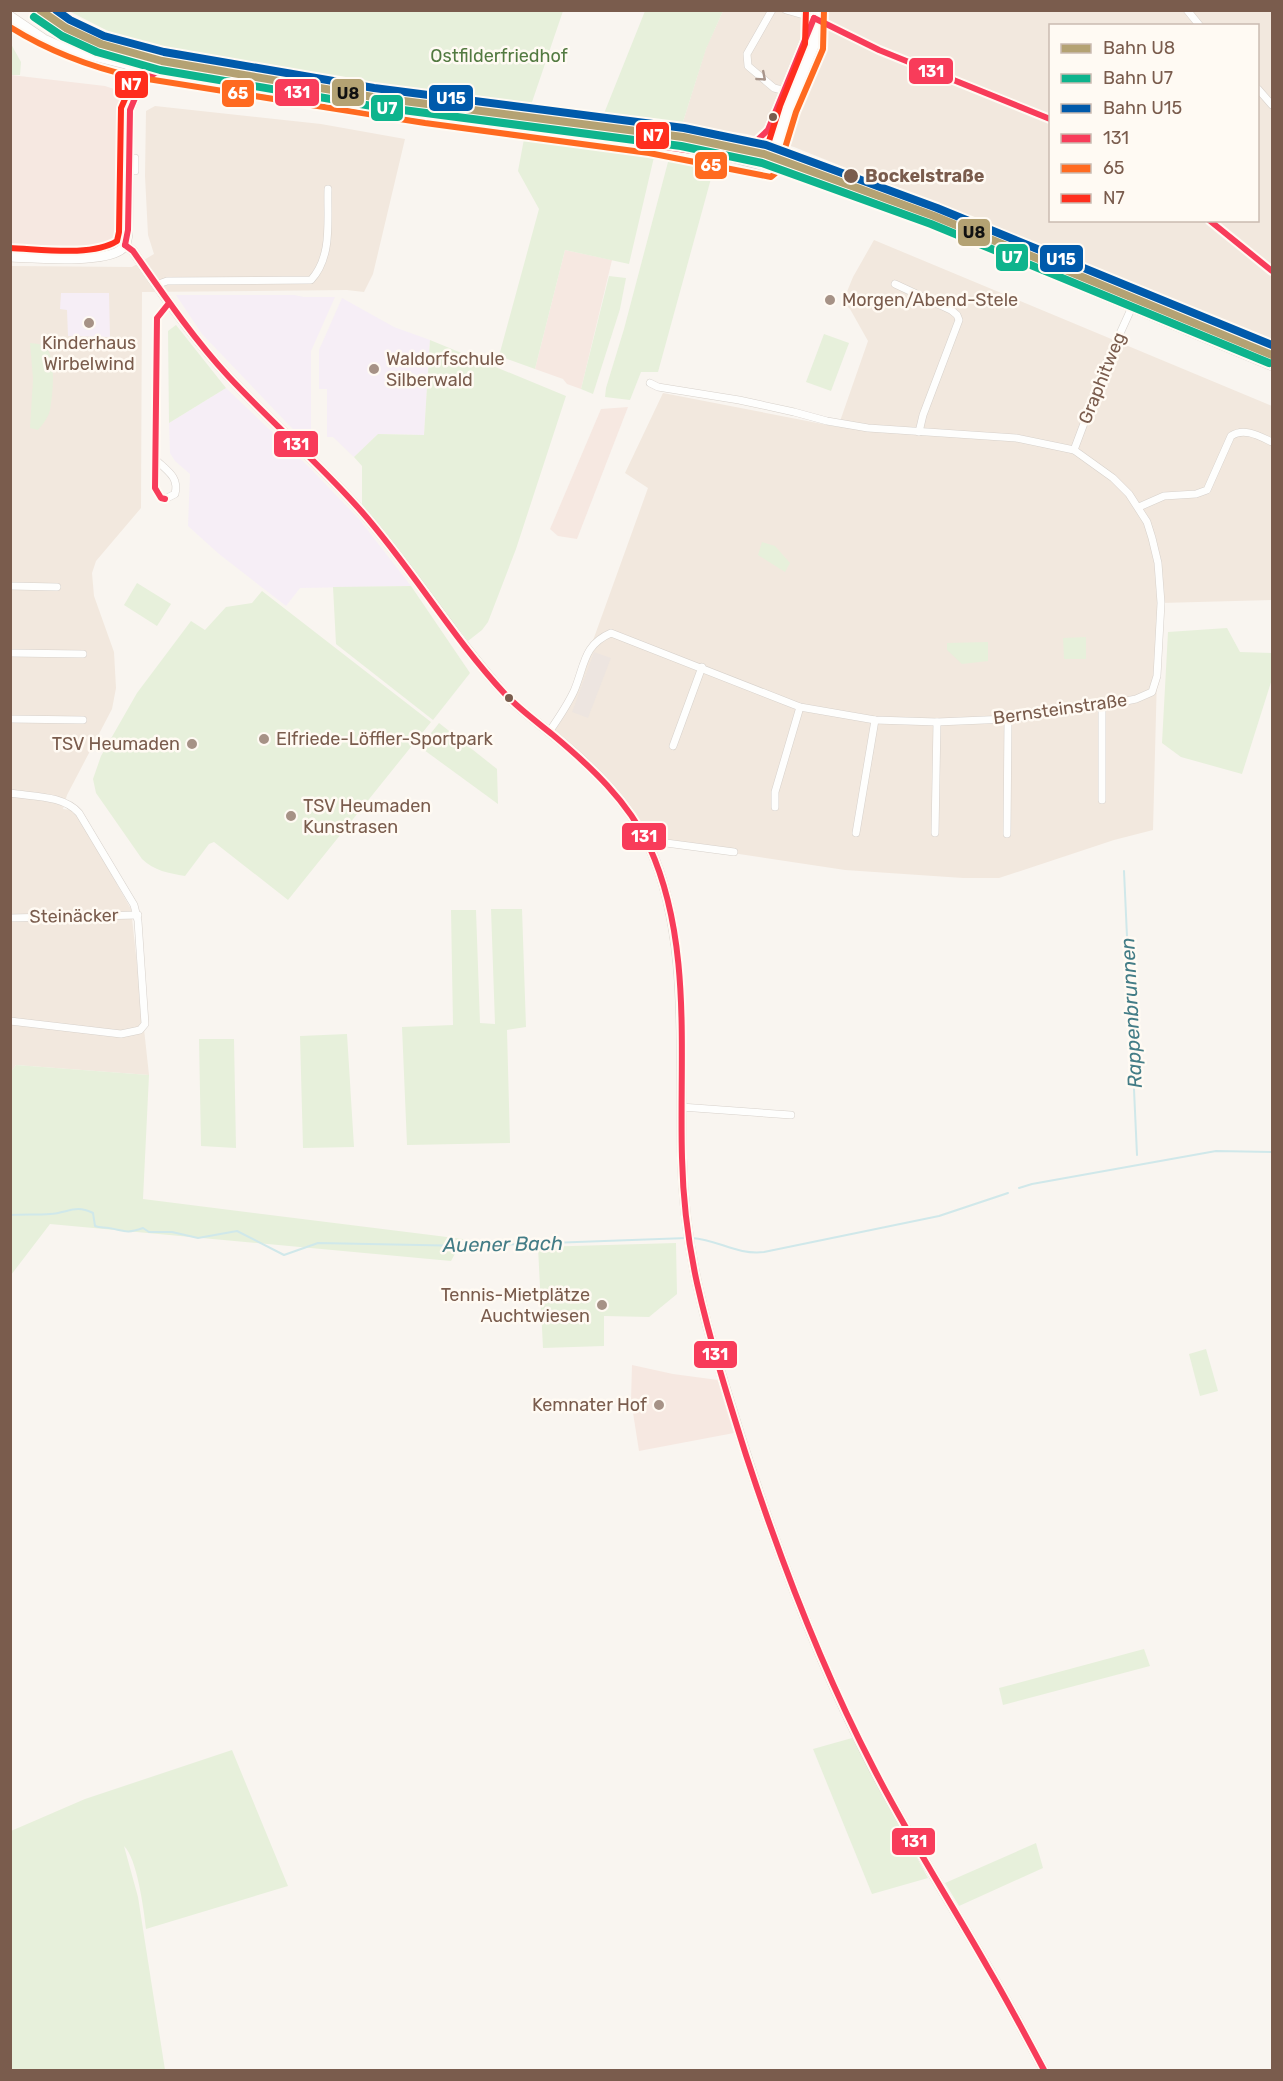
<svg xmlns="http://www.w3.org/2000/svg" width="1283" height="2081" viewBox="0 0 1283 2081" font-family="Rubik,sans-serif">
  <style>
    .residential { fill: #f2e8de; fill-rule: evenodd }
    .commercial { fill: #f6e8e1 }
    .industrial { fill: #ede5e0 }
    .education { fill: #f6eef6 }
    .green { fill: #e7f0db }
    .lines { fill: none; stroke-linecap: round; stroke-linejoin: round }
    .stream { stroke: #d0e8ea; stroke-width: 2 }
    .street-casing { stroke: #d7d1cb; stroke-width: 8 }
    .secondary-casing { stroke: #d9d2cb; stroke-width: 10 }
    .street { stroke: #fefefd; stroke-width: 7 }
    .secondary { stroke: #fefefd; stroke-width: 9 }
    .bus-1-casing { stroke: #fffaf3; stroke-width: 10 }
    .bus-2-casing { stroke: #fffaf3; stroke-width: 10 }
    .bus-3-casing { stroke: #fffaf3; stroke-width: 10 }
    .bus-1 { stroke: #f83c5a; stroke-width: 6 }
    .bus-2 { stroke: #ff6a20; stroke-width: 6 }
    .bus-3 { stroke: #ff2e1d; stroke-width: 6 }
    .rail-1-casing { stroke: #fffaf3; stroke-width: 12 }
    .rail-2-casing { stroke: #fffaf3; stroke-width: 12 }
    .rail-3-casing { stroke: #fffaf3; stroke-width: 12 }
    .rail-1 { stroke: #b4a273; stroke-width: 8 }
    .rail-2 { stroke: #0eb48d; stroke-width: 8 }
    .rail-3 { stroke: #005aab; stroke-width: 8 }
    .oneway { stroke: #a8958b }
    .bus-dot { fill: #7a5c4d; stroke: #fffaf3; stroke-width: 2 }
    .poi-dot { fill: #a69286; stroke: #fffaf3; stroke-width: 2 }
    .labels { text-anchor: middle; stroke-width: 5; stroke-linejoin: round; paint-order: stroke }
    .park-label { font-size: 18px; fill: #537a41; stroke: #fffaf3 }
    .stop-label { font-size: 18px; font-weight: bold; fill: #7a5c4d; stroke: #fffaf3; text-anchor: start }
    .poi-label { font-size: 18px; fill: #7a5c4d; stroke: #fffaf3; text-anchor: start }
    .street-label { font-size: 18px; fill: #7a5c4d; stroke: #fffaf3 }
    .water-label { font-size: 20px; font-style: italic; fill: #437c86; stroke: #fffaf3 }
    .line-badge { stroke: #fffaf3; stroke-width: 2 }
    .badge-label { font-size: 16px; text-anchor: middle; font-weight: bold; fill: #fff }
    .pale-badge-label { font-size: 16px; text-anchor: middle; font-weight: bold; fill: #111 }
  </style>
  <rect width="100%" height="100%" fill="#f9f5f0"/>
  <!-- residential -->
  <g class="residential">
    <path d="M723 11H1272V339L794 147 747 134 682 125 706 48ZM1050 26H1258V220H1050Z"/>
    <polygon points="155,106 321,124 405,139 373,274 364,292 347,290 142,292 141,508 96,561 92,573 94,596 114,652 116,688 112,709 67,795 63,809 71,810 78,815 131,909 149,1075 16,1065 11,1072 11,266 132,267 154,254 148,235 145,176 146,111"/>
    <polygon points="874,240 1272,406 1272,600 1161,603 1157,676 1153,830 1114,840 999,878 963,878 845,870 666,843 649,846 624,805 549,732 564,710 591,646 648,488 625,473 663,393 838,427 868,341 850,309 845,304 844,299 853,277"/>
  </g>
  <!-- commercial -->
  <g class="commercial">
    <polygon points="11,75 105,86 123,92 121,229 113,246 11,245"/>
    <polygon points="565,250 612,260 581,389 567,384 563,379 535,369"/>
    <polygon points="628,407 577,539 558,536 550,529 601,409"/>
    <polygon points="632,1365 673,1374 718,1380 734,1433 639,1451 631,1400"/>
  </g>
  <!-- industrial -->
  <polygon class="industrial" points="594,652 611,658 588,718 572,712"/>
  <!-- education -->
  <g class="education">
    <polygon points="61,293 109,293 110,337 68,336 67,310 60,309"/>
    <polygon points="176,295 294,295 304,297 335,297 311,351 311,448 202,334"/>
    <polygon points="342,298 394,327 430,340 424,435 378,434 354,457 333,437 327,437 327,389 319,389 319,350"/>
    <polygon points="226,388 310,468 359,519 411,586 300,588 286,606 219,554 188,526 190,474 175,461 170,453 169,423"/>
  </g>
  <!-- green -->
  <g class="green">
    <polygon points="69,11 563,11 530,108 297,74 164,50 108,31"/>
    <polygon points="645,11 723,11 706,49 682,125 603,116"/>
    <polygon points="11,44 21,62 20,75 11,75"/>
    <polygon points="524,139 654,157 629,264 565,250 535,369 499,356 539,209 518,171"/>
    <polygon points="689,161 715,164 658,372 641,372 630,400 605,397 606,388 624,329 668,162"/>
    <polygon points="609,276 626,278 620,309 593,394 581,389"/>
    <polygon points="176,325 226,388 169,423 168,331"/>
    <polygon points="824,334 849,343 831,391 806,382"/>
    <polygon points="430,340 566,396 516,549 488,622 482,630 468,641 362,509 362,466 354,457 378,434 424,435"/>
    <path d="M30 343C36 344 43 343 47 349 56 360 53 396 50 410 48 418 43 424 38 430L30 428 33 379Z"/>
    <polygon points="762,542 775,546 790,563 785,572 758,555"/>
    <polygon points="137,583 171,604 157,626 124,605"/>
    <polygon points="411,586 470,673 433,720 336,644 333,587"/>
    <path d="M262 591 431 722 288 900 214 842 209 844 185 876C169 873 154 871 142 859L96 793 93 779 101 756 137 693 191 621 205 630 226 607 252 603Z"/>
    <polygon points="1227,628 1240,652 1272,653 1272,679 1242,774 1181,757 1162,743 1168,632"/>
    <polygon points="1086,637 1086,659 1064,659 1063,638"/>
    <polygon points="988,642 988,661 962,664 947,650 947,643"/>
    <polygon points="439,723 497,769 498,804 420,747"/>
    <polygon points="491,909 522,909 526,1027 507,1030 510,1143 407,1145 402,1027 453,1025 451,910 476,910 480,1023 495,1024"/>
    <polygon points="347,1034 354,1147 303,1148 300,1036"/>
    <polygon points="199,1039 234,1039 236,1148 201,1146"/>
    <polygon points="16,1065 149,1075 143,1199 463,1239 451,1261 50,1224 11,1275 10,1073"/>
    <polygon points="676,1243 677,1294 649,1317 604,1316 604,1346 543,1348 538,1247"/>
    <polygon points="1206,1349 1218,1391 1200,1396 1189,1354"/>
    <polygon points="1144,1649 1150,1666 1003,1705 999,1688"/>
    <polygon points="852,1738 928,1878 872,1894 813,1749"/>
    <path d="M232 1750 288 1886 146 1929C144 1910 137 1858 124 1846L138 1897 165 2070H11V1831L85 1799Z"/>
    <polygon points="1036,1843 1043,1868 959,1906 945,1883"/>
  </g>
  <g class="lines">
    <!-- stream -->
    <g class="stream">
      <polyline points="1124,871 1137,1155"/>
      <polyline points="1019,1188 1032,1184 1216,1151 1272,1152"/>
      <path d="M10 1215C24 1214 37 1215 50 1214 68 1213 75 1204 93 1213L95 1226C100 1228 104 1227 109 1228 126 1231 125 1234 143 1228L149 1232H172L198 1238 237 1231 284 1255 318 1243 470 1246 687 1238"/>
      <path d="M692 1238C719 1240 736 1255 764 1252L939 1216 1008 1193"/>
    </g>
    <!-- street casing -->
    <g class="street-casing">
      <g id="street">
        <polyline points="772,10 747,54 748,66 774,88 786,91"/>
        <polyline points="786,10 814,18 879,50 1050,119"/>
        <polyline points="1187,10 1200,26"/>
        <polyline points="1258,89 1272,105"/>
        <polyline points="122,166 122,153"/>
        <polyline points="135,171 135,158"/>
        <polyline points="1208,220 1272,271"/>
        <polyline points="895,284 951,310 957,315 959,320 923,415 919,432"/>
        <path d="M156 285 167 281 311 280C333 256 327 220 328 189"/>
        <polyline points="1074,450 1107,362 1132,307"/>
        <path d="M157 461C169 472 179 478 175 494L165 499 161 498 155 488 157 318 169 303"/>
        <path d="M1139 507 1164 496 1196 494 1207 490 1231 436C1244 427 1259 436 1272 442"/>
        <polyline points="10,586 57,587"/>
        <polyline points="10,653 83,654"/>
        <polyline points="10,719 83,720"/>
        <path d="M549 732C558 719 567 706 574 691 585 665 583 645 611 633L800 707 875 720 937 722 1008 719 1102 706 1136 699 1152 692 1157 676 1161 603 1158 563 1152 538 1147 522 1129 494 1113 478 1074 450 1016 438 868 428 827 421 794 412 739 400 658 387 650 383"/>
        <polyline points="673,746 702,667"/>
        <path d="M10 793C33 797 63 795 79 813L134 905 138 921 145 1024 140 1030 121 1034 10 1021"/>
        <polyline points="1102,800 1102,706"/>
        <polyline points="775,807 775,792 800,707"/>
        <polyline points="856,833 875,720"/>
        <polyline points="935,833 937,722"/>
        <polyline points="1007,834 1008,719"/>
        <polyline points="649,846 666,843 734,852"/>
        <polyline points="10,918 138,915"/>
        <polyline points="681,1107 791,1115"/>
      </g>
    </g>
    <!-- secondary casing -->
    <g class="secondary-casing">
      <g id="secondary">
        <polyline points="10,16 44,39 69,50 157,72 447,116 663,145 726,156 787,172 936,226 1272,366"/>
        <path d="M132 105C138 89 143 81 157 72"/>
        <path d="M727 156C745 151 757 145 768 130L814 18"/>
        <polyline points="761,165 768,133"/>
        <polyline points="770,168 788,109 814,46 815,10"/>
        <path d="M125 245 133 251C163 295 193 338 229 377 272 423 320 464 362 512 413 570 453 637 505 694 519 709 537 722 553 735 591 766 627 800 649 846 691 935 679 1060 682 1158 683 1207 690 1256 702 1304 712 1348 727 1392 740 1435 776 1549 818 1662 873 1768 907 1833 946 1896 983 1959 1005 1996 1024 2033 1044 2070"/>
        <path d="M10 257C34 258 108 264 123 248 127 244 128 237 128 230L130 66"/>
      </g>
    </g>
    <!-- street -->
    <use href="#street" class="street"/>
    <!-- secondary -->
    <use href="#secondary" class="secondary"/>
    <!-- bus-1 casing -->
    <g class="bus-1-casing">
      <g id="bus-1">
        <polyline points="814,18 879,50 1050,119"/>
        <polyline points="157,72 726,156 750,147 768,130 814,18"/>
        <polyline points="1209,220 1272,271"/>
        <path d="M125 245 133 251C163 294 193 338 229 377 272 423 320 464 362 512 413 570 452 637 505 694 519 709 537 722 553 735 590 766 628 801 649 846 693 942 679 1055 682 1158 683 1200 688 1242 697 1283 710 1341 728 1398 746 1455 781 1562 821 1667 873 1767 908 1836 950 1901 988 1968 1008 2002 1026 2036 1044 2070"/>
        <polyline points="125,245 128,230 130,110 140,86 147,78 157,72"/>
        <polyline points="165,499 161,498 155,488 157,318 169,303"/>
      </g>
    </g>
    <!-- bus-2 casing -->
    <g class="bus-2-casing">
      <path id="bus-2" d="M10 27C50 52 90 67 135 77L425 123 649 153 771 177 778 171 796 112 823 49 824 10"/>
    </g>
    <!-- bus-3 casing -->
    <g class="bus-3-casing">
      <path id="bus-3" d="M10 248C40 249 92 257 117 241L119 232 121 108 133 81 142 71 155 63 411 102 651 135 764 157 780 106 805 44 806 10"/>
    </g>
    <!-- bus-1 -->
    <use href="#bus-1" class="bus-1"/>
    <!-- bus-2 -->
    <use href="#bus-2" class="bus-2"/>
    <!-- bus-3 -->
    <use href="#bus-3" class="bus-3"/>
    <!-- rail-1 casing -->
    <g class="rail-1-casing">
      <polyline id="rail-1" points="40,10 66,28 101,44 162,61 373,97 683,137 764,154 934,216 1272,355"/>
    </g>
    <!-- rail-2 casing -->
    <g class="rail-2-casing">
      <polyline id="rail-2" points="34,17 62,36 97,52 160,70 372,106 681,146 762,163 931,224 1269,363"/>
    </g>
    <!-- rail-3 casing -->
    <g class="rail-3-casing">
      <polyline id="rail-3" points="56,10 70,20 104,36 164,52 374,88 684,128 766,145 937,208 1272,345"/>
    </g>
    <!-- rail-1 -->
    <use href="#rail-1" class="rail-1"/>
    <!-- rail-2 -->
    <use href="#rail-2" class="rail-2"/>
    <!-- rail-3 -->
    <use href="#rail-3" class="rail-3"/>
  </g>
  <!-- one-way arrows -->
  <defs><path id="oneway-chevron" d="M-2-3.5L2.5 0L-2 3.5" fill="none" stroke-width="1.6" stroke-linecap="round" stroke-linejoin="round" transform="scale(1.5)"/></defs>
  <use class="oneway" href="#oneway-chevron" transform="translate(762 77) rotate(41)"/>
  <!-- markers -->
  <g class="bus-dot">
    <circle cx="773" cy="117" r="5"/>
    <circle cx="851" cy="176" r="8"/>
    <circle cx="509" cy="698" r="5"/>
  </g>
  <g class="poi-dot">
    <circle cx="830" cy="300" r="6"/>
    <circle cx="89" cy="323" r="6"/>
    <circle cx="374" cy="369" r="6"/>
    <circle cx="264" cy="739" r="6"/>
    <circle cx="192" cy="744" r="6"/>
    <circle cx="291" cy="816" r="6"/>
    <circle cx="602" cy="1305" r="6"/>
    <circle cx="659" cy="1405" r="6"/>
  </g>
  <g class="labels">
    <!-- park labels -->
    <g class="park-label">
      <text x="499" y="62">Ostfilderfriedhof</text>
    </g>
    <!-- stop labels -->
    <g class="stop-label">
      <text x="865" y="182">Bockelstraße</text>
    </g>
    <!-- poi labels -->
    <g class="poi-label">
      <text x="842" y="306">Morgen/Abend-Stele</text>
      <text x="89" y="349" text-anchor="middle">Kinderhaus<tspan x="89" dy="21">Wirbelwind</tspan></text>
      <text x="386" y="365">Waldorfschule<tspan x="386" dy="21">Silberwald</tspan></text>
      <text x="276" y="745">Elfriede-Löffler-Sportpark</text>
      <text x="180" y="750" text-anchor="end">TSV Heumaden</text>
      <text x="303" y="812">TSV Heumaden<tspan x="303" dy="21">Kunstrasen</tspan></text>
      <text x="590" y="1301" text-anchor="end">Tennis-Mietplätze<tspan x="590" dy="21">Auchtwiesen</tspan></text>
      <text x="647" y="1411" text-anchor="end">Kemnater Hof</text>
    </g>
    <!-- street labels -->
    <g class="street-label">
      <text transform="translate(1102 378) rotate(-68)" y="6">Graphitweg</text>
      <text transform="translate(1060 709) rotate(-8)" y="6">Bernsteinstraße</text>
      <text transform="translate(74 916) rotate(-1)" y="6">Steinäcker</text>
    </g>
    <!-- water labels -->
    <g class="water-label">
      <text transform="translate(1131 1013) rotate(-93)" y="7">Rappenbrunnen</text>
      <text transform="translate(503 1244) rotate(-1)" y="7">Auener Bach</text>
    </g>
  </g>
  <g class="line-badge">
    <rect x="908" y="57" width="46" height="28" rx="6" fill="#f83c5a"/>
    <rect x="114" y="70" width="35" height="29" rx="6" fill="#ff2e1d"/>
    <rect x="274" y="78" width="46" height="29" rx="6" fill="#f83c5a"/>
    <rect x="331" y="78" width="34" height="29" rx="6" fill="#b4a273"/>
    <rect x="221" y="79" width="34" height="29" rx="6" fill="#ff6a20"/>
    <rect x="428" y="84" width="46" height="28" rx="6" fill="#005aab"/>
    <rect x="370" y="94" width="34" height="28" rx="6" fill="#0eb48d"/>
    <rect x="635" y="121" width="35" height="29" rx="6" fill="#ff2e1d"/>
    <rect x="694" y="151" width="34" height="29" rx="6" fill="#ff6a20"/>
    <rect x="957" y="218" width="34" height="29" rx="6" fill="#b4a273"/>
    <rect x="995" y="243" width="34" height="29" rx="6" fill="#0eb48d"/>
    <rect x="1039" y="244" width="45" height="29" rx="6" fill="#005aab"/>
    <rect x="273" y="430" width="46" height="28" rx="6" fill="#f83c5a"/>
    <rect x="621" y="822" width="46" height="29" rx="6" fill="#f83c5a"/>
    <rect x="693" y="1340" width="45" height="29" rx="6" fill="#f83c5a"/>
    <rect x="891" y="1827" width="45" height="29" rx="6" fill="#f83c5a"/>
  </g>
  <g class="badge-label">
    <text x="931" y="77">131</text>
    <text x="131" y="90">N7</text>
    <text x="297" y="98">131</text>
    <text x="238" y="99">65</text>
    <text x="451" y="104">U15</text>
    <text x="387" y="114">U7</text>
    <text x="653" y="141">N7</text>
    <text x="711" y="171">65</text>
    <text x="1012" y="263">U7</text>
    <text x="1061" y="265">U15</text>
    <text x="296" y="450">131</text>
    <text x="644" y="842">131</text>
    <text x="715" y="1360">131</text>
    <text x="914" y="1847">131</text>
  </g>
  <g class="pale-badge-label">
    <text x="348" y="99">U8</text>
    <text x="974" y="238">U8</text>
  </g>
  <!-- border -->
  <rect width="1283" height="2081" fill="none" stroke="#7a5c4d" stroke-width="24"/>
  <!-- legend -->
  <rect x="1049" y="24" width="210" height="198" fill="#fffaf3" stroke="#cabbb1" stroke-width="1.5"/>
  <rect x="1061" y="44" width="30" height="9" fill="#b4a273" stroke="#cabbb1" stroke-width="1.5"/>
  <text x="1103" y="54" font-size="18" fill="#7a5c4d">Bahn U8</text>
  <rect x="1061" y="74" width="30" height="9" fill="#0eb48d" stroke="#cabbb1" stroke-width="1.5"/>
  <text x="1103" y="84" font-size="18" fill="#7a5c4d">Bahn U7</text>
  <rect x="1061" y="104" width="30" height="9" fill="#005aab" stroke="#cabbb1" stroke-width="1.5"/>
  <text x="1103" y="114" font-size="18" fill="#7a5c4d">Bahn U15</text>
  <rect x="1061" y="134" width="30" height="9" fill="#f83c5a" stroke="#cabbb1" stroke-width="1.5"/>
  <text x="1103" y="144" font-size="18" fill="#7a5c4d">131</text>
  <rect x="1061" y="164" width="30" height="9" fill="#ff6a20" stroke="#cabbb1" stroke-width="1.5"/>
  <text x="1103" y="174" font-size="18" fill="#7a5c4d">65</text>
  <rect x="1061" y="194" width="30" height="9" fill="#ff2e1d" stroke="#cabbb1" stroke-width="1.5"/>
  <text x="1103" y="204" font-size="18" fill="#7a5c4d">N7</text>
</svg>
